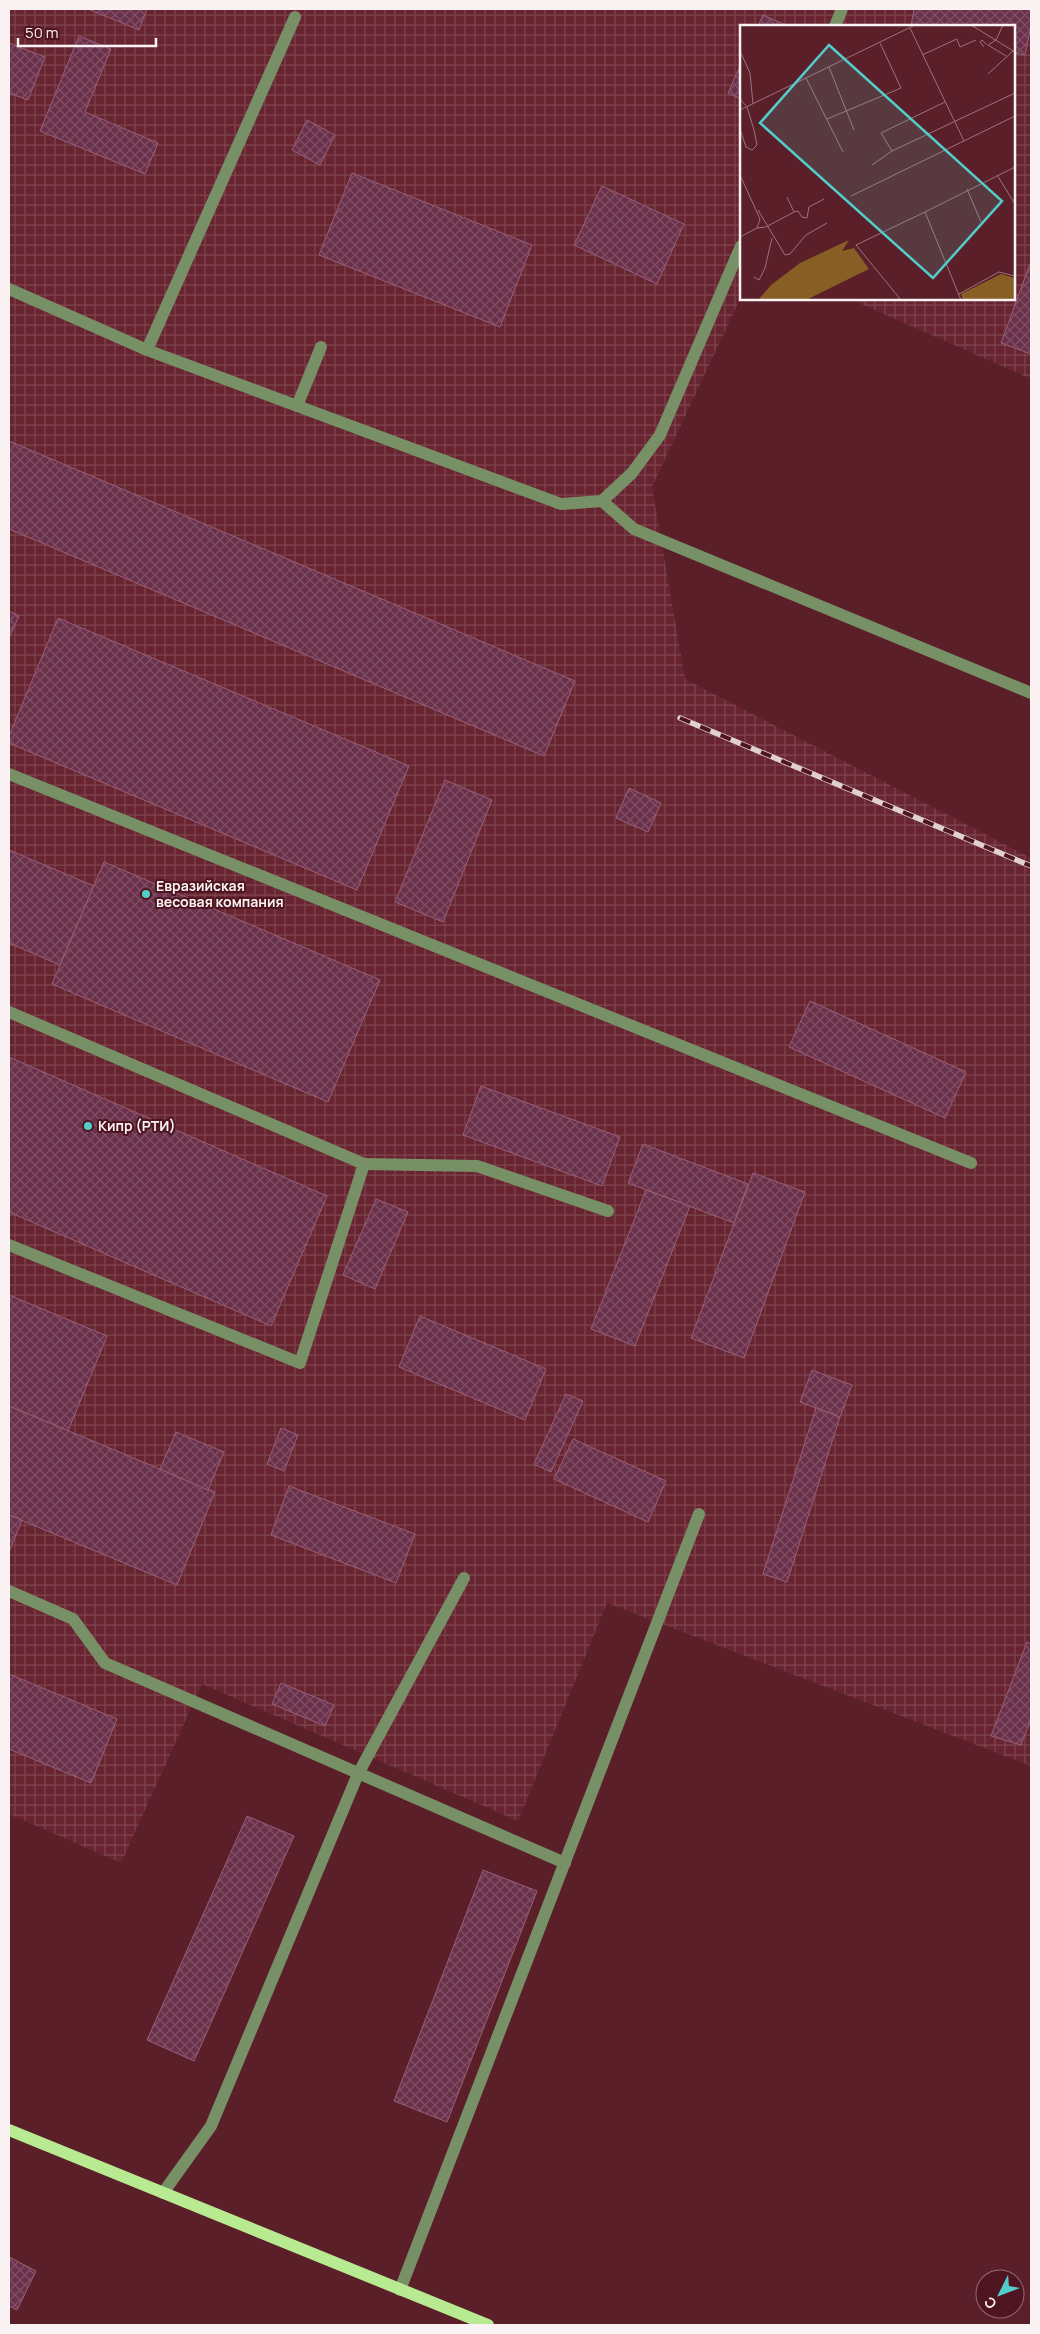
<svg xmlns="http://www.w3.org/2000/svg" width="1040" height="2334" viewBox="0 0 1040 2334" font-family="Manrope,sans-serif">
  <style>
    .industrial { fill: url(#industrial-grid) }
    .building { fill: url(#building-cross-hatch); stroke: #9b5e78 }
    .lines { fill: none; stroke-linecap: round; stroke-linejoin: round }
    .minor { stroke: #779066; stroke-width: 12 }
    .major { stroke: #b7ea91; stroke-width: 12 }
    .rail-casing { stroke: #e0d0d1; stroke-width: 5.5 }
    .rail { stroke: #4e1420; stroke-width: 4; stroke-dasharray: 11; stroke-linecap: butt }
    .poi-dot { fill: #53cdca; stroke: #4e1420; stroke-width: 2 }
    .labels { text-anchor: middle; stroke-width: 4; stroke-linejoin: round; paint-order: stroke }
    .poi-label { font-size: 14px; font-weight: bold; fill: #fbf3f3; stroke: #4e1420; text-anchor: start }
    .inset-road { fill: none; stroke: #9a747a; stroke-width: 1 }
    .view { fill: #53cdca; fill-opacity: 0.15; stroke: #53cdca; stroke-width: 2.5 }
    .inset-edge { fill: none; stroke: #fbf3f3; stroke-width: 2.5 }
  </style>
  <defs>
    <pattern id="industrial-grid" width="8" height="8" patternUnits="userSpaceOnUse" patternTransform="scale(1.25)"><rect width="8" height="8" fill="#682531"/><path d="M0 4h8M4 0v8" fill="none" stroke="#7e454f"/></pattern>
    <pattern id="building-cross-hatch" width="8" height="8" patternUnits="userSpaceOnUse" patternTransform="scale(1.25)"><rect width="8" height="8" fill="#6a314b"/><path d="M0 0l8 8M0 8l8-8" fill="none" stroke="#804f65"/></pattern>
  </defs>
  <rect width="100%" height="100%" fill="#5a1f29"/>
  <!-- industrial -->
  <polygon class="industrial" points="9,9 1031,9 1031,379 850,299 1014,299 1014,26 741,26 741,297 652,487 685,679 1031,858 1031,1766 607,1603 518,1821 202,1684 121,1863 9,1814"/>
  <!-- building -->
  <g class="building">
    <polygon points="88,9 147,9 139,30"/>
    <polygon points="914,9 1031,9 1031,26 1025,55 1014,53 1014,26 911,26"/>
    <polygon points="763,15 788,26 758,26"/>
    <polygon points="79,36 111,49 85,112 158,143 145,174 40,131"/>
    <polygon points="9,43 45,57 28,100 9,93"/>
    <polygon points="741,64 741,99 728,93"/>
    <polygon points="307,120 335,135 320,165 292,150"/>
    <polygon points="352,173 532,245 500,327 319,255"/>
    <polygon points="602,186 684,224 657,284 574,245"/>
    <polygon points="1031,261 1031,354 1001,343"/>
    <polygon points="9,441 575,681 544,756 9,529"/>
    <polygon points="9,611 19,616 9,638"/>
    <polygon points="58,618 409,766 357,890 9,743 9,736"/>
    <polygon points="445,780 492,800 443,922 395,902"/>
    <polygon points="629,788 661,803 648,832 616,818"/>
    <polygon points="9,850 94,886 60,965 9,943"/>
    <polygon points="104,862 380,980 328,1102 52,984"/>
    <polygon points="810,1001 966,1072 945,1118 789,1047"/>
    <polygon points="9,1057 327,1196 271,1326 9,1212"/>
    <polygon points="481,1086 620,1137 602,1186 463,1135"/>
    <polygon points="643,1144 748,1184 734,1223 628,1183"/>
    <polygon points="753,1173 805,1192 744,1358 691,1338"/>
    <polygon points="646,1190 690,1206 635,1346 591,1329"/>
    <polygon points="376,1199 408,1212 375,1289 343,1275"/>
    <polygon points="9,1295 107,1336 68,1431 9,1406"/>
    <polygon points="420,1316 546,1369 525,1420 399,1367"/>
    <polygon points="812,1370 852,1385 840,1417 800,1402"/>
    <polygon points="566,1394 583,1401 551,1472 534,1464"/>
    <polygon points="9,1406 215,1492 177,1585 9,1515"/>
    <polygon points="816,1408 840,1417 787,1582 763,1574"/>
    <polygon points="281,1428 298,1435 284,1471 267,1464"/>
    <polygon points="176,1432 224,1452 208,1490 160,1469"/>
    <polygon points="573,1439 666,1481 648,1522 554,1479"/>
    <polygon points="289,1486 415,1534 396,1583 271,1535"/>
    <polygon points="9,1515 22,1520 9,1552"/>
    <polygon points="1027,1642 1031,1644 1031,1719 1021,1745 991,1736"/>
    <polygon points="9,1674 117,1719 91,1783 9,1749"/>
    <polygon points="281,1683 334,1705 325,1726 272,1704"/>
    <polygon points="247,1816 294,1836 194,2061 147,2040"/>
    <polygon points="483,1870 537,1891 447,2122 394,2101"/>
    <polygon points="9,2257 36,2271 17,2310 9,2306"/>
  </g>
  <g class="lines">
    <!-- minor -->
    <g class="minor">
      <polyline points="835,26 842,9"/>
      <polyline points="9,289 147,350 561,504 602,501 632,473 660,435 741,246"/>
      <polyline points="147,350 295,17"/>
      <polyline points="297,406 321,347"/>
      <polyline points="602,501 634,529 1031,693"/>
      <polyline points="9,774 971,1163"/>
      <polyline points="9,1012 364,1164 300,1363 9,1245"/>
      <polyline points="364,1164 477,1166 608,1211"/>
      <polyline points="9,1591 73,1619 105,1663 565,1863"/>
      <polyline points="163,2193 211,2126 358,1774 464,1578"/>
      <polyline points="400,2290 699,1514"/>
    </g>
    <!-- major -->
    <polyline class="major" points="9,2130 488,2325"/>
    <!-- rail casing -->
    <g class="rail-casing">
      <polyline id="rail" points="680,718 1031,866"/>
    </g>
    <!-- rail -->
    <use href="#rail" class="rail"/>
  </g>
  <!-- markers -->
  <g class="poi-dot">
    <circle cx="146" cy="894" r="5"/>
    <circle cx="88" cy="1126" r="5"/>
  </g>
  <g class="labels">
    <!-- poi labels -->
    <g class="poi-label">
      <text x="156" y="891">Евразийская<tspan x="156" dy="16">весовая компания</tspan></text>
      <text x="98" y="1131">Кипр (РТИ)</text>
    </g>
  </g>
  <!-- overview -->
  <g transform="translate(740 25)">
    <rect width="275" height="275" fill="#5a1f29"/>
    <path d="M109 215 102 226 114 223 129 244 66 275H18L31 260 60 238ZM261 249 275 253V275H223L221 269Z" fill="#875f25"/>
    <path class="inset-road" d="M231 0 275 27M263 0 256 15 248 20 266 31M170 3 224 116M244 22 240 17 242 15 247 20M0 26 10 48 13 79M182 30 217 14 220 22 236 15M89 42 114 105M248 49 273 26M66 53 103 127M0 74 7 82 14 105 17 120 12 125 6 122 0 104M205 77 141 108 152 126 275 68M0 85 175 0M87 94 161 63 140 18M132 140 152 126M0 150 20 194 17 203 0 212M257 150 275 179M227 164 241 197M111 171 275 91M18 185 45 230 50 229 66 210 87 198M54 187 58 186 62 192 67 193 69 182 84 174M17 203 26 202 54 187 47 172M14 252 19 255 25 243 32 213M219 269 259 247 275 251M161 275 116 220 185 187M221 275 185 187 275 142"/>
    <path class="view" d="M89 20 262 176 193 253 20 98Z"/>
    <rect width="275" height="275" class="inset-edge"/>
  </g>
  <!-- border -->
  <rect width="1040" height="2334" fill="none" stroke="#fbf3f3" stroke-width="20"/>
  <!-- north arrow -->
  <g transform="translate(1000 2294) rotate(228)"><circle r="24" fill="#4e1420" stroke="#936d74"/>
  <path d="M0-4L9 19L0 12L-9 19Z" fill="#53cdca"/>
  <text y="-8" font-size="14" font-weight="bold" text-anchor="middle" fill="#fbf3f3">С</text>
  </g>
  <!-- scale -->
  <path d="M18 38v8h138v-8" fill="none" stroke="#fbf3f3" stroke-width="2.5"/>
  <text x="25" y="38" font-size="15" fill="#fbf3f3" stroke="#4e1420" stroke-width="4" paint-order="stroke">50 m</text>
</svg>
